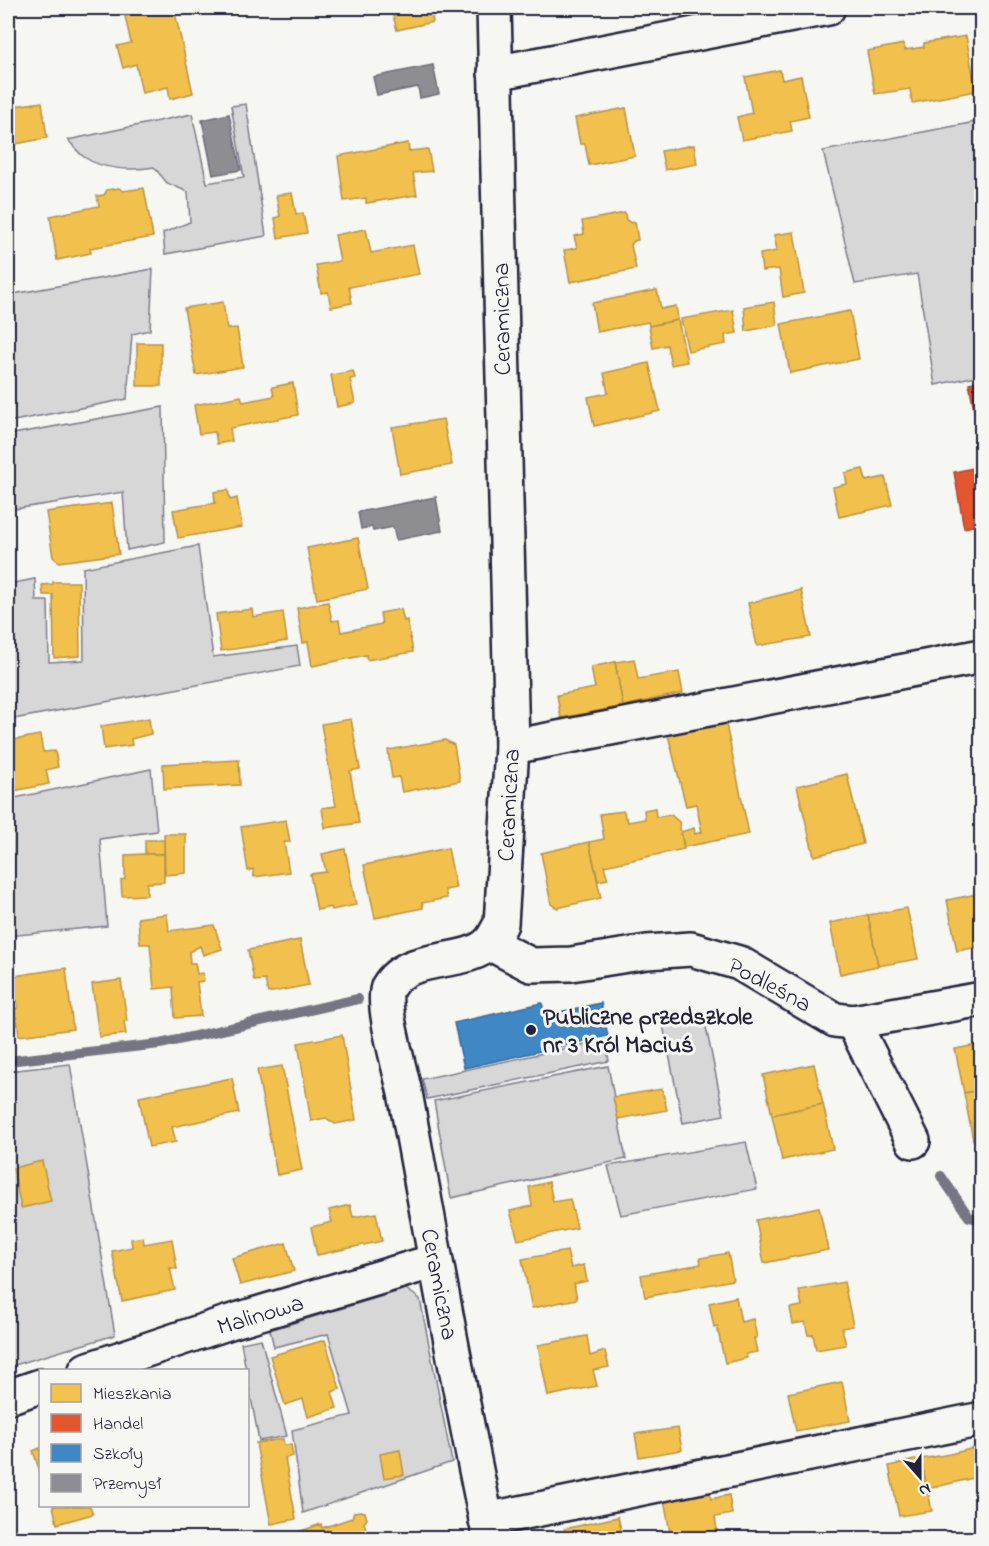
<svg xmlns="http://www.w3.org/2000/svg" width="989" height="1546" viewBox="0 0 989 1546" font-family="'Indie Flower',sans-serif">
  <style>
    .green { fill: #d7d7d7; stroke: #7c7c89; stroke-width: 1.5 }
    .homes { fill: #f2c14e; stroke: #b49148; stroke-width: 1.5 }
    .shops { fill: #e4572e; stroke: #aa4732; stroke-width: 1.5 }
    .schools { fill: #3f88c5; stroke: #36699c; stroke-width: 1.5 }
    .industry { fill: #8d8d92; stroke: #6d6d78; stroke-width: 1.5 }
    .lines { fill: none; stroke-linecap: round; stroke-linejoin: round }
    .stream { stroke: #757583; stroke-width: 10 }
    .minor-casing { stroke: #22223b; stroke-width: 38 }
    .minor { stroke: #f6f6f2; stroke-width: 33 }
    .poi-dot { fill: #22223b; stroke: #f6f6f2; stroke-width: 2 }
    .labels { text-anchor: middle; stroke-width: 6; stroke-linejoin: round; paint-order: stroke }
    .street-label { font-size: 24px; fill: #22223b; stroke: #f6f6f2 }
    .poi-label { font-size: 24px; font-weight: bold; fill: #22223b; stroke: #f6f6f2; text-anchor: start }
  </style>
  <rect width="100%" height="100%" fill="#f6f6f2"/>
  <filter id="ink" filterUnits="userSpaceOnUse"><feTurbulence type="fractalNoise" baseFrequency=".0167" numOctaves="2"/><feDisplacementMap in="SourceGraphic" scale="12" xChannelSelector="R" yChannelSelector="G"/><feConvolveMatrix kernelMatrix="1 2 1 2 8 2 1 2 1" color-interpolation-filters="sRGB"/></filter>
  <g filter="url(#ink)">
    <!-- green -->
    <g class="green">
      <path d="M246 104 266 236 165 254 163 233 190 222 188 192 167 183 154 167C133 171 103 170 84 157 78 153 73 145 68 140L192 114 207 183 244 177 231 106Z"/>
      <polygon points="981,121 981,375 935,385 917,274 855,284 823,151"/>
      <polygon points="153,269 150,330 132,334 127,399 8,422 8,295"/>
      <polygon points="163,407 165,542 127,550 123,492 8,510 8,435"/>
      <polygon points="198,546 213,657 297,646 300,666 8,720 8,584 35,579 36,601 48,601 49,662 84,660 83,568"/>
      <polygon points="151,769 157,831 100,839 107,926 8,936 8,867 13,866 10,799"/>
      <polygon points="704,1017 724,1115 683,1123 663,1025"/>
      <polygon points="605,1040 609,1061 427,1099 422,1079"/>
      <polygon points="70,1064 115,1335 8,1367 8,1071"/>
      <polygon points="608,1066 626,1159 451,1198 434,1101"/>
      <polygon points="746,1142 757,1189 621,1215 608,1166"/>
      <polygon points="406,1289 420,1299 452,1462 303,1513 292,1430 352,1415 328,1334 274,1347 270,1330"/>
      <polygon points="261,1339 287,1436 259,1441 241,1343"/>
    </g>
    <!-- homes -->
    <g class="homes">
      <polygon points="141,8 174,8 193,93 170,99 168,87 142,93 136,64 123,68 117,46 131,43 125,16 142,12"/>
      <polygon points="391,8 430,8 433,22 397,30"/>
      <polygon points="685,8 724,8 687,15"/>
      <polygon points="966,36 976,91 912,103 910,89 875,94 867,51 904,44 905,50 924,47 924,43"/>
      <polygon points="780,70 782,80 801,76 809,117 790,121 792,131 742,140 737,117 752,113 745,77"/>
      <polygon points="42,102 47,138 10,145 8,133 8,107"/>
      <polygon points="626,108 635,156 589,165 585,144 580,144 575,118"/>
      <polygon points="408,143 409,151 428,149 432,171 413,173 417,195 366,203 366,198 344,201 338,156"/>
      <polygon points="694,145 697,164 665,170 661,151"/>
      <polygon points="119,188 123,191 144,188 153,237 90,248 91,253 57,260 50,216 99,206 97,196 104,195 107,190"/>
      <polygon points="292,193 296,214 303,213 307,233 278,238 275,218 280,216 276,195"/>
      <polygon points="8,197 15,236 8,237"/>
      <polygon points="625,213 626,220 631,223 635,222 638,240 634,241 631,245 636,269 570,282 564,250 577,248 574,236 584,234 582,221"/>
      <polygon points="366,229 371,253 413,245 419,274 349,287 352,303 331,307 328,292 321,293 316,265 340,261 335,235"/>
      <polygon points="794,232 804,293 783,297 779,269 762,271 760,254 777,251 774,235"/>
      <polygon points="657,290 661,309 676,306 678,320 649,326 648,322 597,332 592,303"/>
      <polygon points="223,302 227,329 237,328 243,367 196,375 184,308"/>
      <polygon points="774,302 777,325 746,331 744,307"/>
      <polygon points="733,310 737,333 725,335 726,344 688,351 681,319"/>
      <polygon points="850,311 859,359 790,373 781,324"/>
      <polygon points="678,320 687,362 671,365 667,345 653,348 649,326"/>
      <rect x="137" y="343" width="24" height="43"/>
      <polygon points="649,363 660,411 594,426 588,397 608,393 604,373"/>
      <polygon points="353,371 355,378 350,379 355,403 337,407 331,375"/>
      <polygon points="293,383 298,415 230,428 232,441 217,444 215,432 199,434 194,405 241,396 243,402 274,396 272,387"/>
      <polygon points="443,419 452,465 400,474 392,427"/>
      <polygon points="863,469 866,481 885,477 892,505 839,517 833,487 847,484 845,473"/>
      <polygon points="228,490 230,500 237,498 242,527 178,538 173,510 215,503 214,492"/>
      <polygon points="112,503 119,554 59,562 53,557 46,512"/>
      <polygon points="358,538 368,589 317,599 307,548"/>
      <polygon points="53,582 79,582 80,656 54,658 53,595 43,595 42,585 53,584"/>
      <polygon points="801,590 811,637 757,646 748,603"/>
      <polygon points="328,602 332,621 339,620 341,632 382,624 380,613 401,609 404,621 407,620 413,652 367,660 366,655 312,666 308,642 303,643 297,608"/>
      <polygon points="252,609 253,617 283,612 287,641 221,651 216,614"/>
      <polygon points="634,659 638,679 679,672 683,693 623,706 615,662"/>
      <polygon points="615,662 623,706 561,718 557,695 595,688 591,667"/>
      <polygon points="724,715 749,834 684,847 681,832 694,828 695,834 702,832 696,804 686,806 666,727"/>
      <polygon points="149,718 151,734 131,739 132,745 104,749 101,726"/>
      <polygon points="351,719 360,769 350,771 359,823 325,828 322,808 336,806 321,724"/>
      <polygon points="40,735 43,752 55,751 58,767 46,770 49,784 8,792 8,741"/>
      <polygon points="445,740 454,745 460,781 402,792 399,777 392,778 388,750"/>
      <polygon points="239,760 240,785 164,789 163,764"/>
      <polygon points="847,774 863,844 814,856 797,786"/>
      <polygon points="655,808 656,817 671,815 679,822 684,849 604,866 608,879 598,881 589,842 604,839 600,814 624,811 625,818 627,818 628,822 645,819 644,810"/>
      <polygon points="286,820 290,842 284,842 289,872 254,877 253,869 248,871 241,827"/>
      <polygon points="164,834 186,834 186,873 165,875"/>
      <rect x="145" y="840" width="19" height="14"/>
      <polygon points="589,842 601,898 557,908 551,904 541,853"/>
      <polygon points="448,848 456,888 445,890 447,898 422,903 423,908 375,918 364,865"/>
      <polygon points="345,849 356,905 332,910 331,907 317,910 310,874 326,872 322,854"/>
      <polygon points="145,854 164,854 164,882 147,883 147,895 122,896 121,880 125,879 125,855"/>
      <polygon points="982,893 982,946 957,951 947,900"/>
      <polygon points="907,908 918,959 878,966 868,915"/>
      <polygon points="167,914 169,931 214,925 222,949 203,955 200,946 189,952 190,963 195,963 197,974 203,973 204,981 197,982 201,1016 175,1018 173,987 154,989 150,944 140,944 138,918"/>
      <polygon points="868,915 878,966 840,974 830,923"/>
      <polygon points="300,940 309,985 268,993 265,980 254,981 248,950"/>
      <polygon points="66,968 73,1029 19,1036 17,1018 13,1018 12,1009 18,1008 17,1000 9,995 8,982 14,976"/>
      <polygon points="121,980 127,1021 124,1021 126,1034 99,1037 92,984"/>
      <polygon points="342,1035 356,1120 335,1124 326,1118 311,1121 298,1043"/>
      <polygon points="982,1044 982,1090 964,1093 955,1049"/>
      <polygon points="814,1064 823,1104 772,1115 763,1075"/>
      <polygon points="282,1066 302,1170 277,1175 257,1070"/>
      <polygon points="232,1078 239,1113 172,1127 176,1142 149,1147 139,1097"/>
      <polygon points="662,1089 667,1110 618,1119 613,1097"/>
      <polygon points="982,1090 982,1138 973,1140 964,1093"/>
      <polygon points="823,1104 833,1149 782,1160 772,1115"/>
      <polygon points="42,1161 51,1201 21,1208 13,1168"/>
      <polygon points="549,1182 553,1202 570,1199 577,1228 518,1240 510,1211 532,1206 529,1187"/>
      <polygon points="350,1205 353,1217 376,1213 382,1241 317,1255 311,1227 332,1222 329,1210"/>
      <polygon points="819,1207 828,1250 764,1263 756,1220"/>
      <polygon points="143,1237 144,1244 172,1239 177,1269 170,1268 175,1290 122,1301 112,1251 132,1247 131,1239"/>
      <polygon points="286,1243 294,1271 240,1285 232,1258"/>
      <polygon points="567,1251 571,1268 584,1265 587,1281 574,1284 577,1299 532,1308 522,1259"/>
      <polygon points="728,1253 733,1280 645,1297 641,1275 701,1264 700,1258"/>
      <polygon points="844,1282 853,1326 842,1328 846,1345 816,1350 813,1334 808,1335 805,1322 793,1324 790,1308 802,1306 799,1290"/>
      <polygon points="736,1297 741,1322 753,1319 757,1338 754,1338 757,1352 746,1354 747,1358 725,1363 717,1326 714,1327 709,1303"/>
      <polygon points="587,1336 590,1356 605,1351 609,1367 593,1370 597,1386 548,1396 538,1345"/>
      <polygon points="325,1340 340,1389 332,1392 337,1408 308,1417 303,1399 285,1405 270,1356"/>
      <polygon points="842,1382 850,1421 796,1431 788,1393"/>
      <polygon points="678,1428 682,1450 639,1457 635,1434"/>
      <polygon points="283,1439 284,1445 291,1445 293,1456 285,1458 296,1519 271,1524 256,1443"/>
      <polygon points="979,1447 982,1476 927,1489 921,1459 950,1454"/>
      <polygon points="40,1448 40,1472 33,1451"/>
      <polygon points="400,1450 404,1475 384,1478 380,1454"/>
      <polygon points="919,1459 921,1459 932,1511 899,1516 889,1466"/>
      <polygon points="708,1485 711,1499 729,1495 732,1514 715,1517 717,1530 671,1538 663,1494"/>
      <polygon points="53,1506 90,1506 93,1514 57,1524"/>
      <polygon points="360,1511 365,1512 367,1519 364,1523 369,1538 296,1538 295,1533 321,1524 322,1528 352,1518 354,1512"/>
      <polygon points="618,1517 623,1538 566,1538 564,1529"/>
    </g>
    <!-- shops -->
    <g class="shops">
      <polygon points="982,380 982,419 976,420 969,383"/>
      <polygon points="982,466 982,524 964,528 954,472"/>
    </g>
    <!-- schools -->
    <polygon class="schools" points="542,1003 545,1015 601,1003 608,1036 464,1068 454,1023"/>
    <!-- industry -->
    <g class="industry">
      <polygon points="433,65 439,94 420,98 418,87 377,95 373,77"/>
      <polygon points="229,114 241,170 213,175 202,120"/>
      <polygon points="436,497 442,531 396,540 393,527 373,531 372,527 361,529 358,512"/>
    </g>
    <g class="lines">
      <!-- stream -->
      <g class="stream">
        <polyline points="8,1061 160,1044 358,999"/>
        <polyline points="941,1176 969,1217 982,1220"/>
      </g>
      <!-- minor casing -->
      <g class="minor-casing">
        <g id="minor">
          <polyline points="495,73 828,8"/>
          <polyline points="512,747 982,656"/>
          <polyline points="489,943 531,965 571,964 647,952 691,949 739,963 835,1020 853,1022 982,999"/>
          <polyline points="853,1022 913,1141"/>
          <polyline points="86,1370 230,1322 435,1261"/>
          <polyline points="8,1397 40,1386"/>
          <polyline points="486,1520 982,1419"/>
          <path d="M490 1538C459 1392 433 1245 406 1098 402 1076 380 1003 388 987 408 952 465 967 489 943 494 938 497 930 501 924L512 747 494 8"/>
        </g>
      </g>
      <!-- minor -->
      <use href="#minor" class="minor"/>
    </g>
  </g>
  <!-- markers -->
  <circle class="poi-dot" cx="531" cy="1030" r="6"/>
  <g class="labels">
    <!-- street labels -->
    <g class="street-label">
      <text transform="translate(501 319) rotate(-91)" y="8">Ceramiczna</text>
      <text transform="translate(508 805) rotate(-87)" y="8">Ceramiczna</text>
      <text transform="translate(770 984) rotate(28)" y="8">Podleśna</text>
      <text transform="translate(440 1284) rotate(79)" y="8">Ceramiczna</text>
      <text transform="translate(260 1314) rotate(-17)" y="8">Malinowa</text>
    </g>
    <!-- poi labels -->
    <g class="poi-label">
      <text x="543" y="1024">Publiczne przedszkole<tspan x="543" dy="28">nr 3 Król Maciuś</tspan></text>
    </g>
  </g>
  <!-- margin -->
  <rect width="989" height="1546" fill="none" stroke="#f6f6f2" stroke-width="30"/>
  <rect x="15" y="15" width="959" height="1516" fill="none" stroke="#22223b" stroke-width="2" filter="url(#ink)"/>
  <!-- legend -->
  <rect x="39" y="1369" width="210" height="138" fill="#f6f6f2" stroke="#a1a1a9" stroke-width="1.5"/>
  <rect x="51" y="1384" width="30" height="18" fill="#f2c14e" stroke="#a1a1a9" stroke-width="1.5"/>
  <text x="93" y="1399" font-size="18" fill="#22223b">Mieszkania</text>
  <rect x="51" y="1414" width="30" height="18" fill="#e4572e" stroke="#a1a1a9" stroke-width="1.5"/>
  <text x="93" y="1429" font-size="18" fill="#22223b">Handel</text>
  <rect x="51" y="1444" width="30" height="18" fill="#3f88c5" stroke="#a1a1a9" stroke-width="1.5"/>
  <text x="93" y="1459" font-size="18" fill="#22223b">Szkoły</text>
  <rect x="51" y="1474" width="30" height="18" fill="#8d8d92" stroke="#a1a1a9" stroke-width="1.5"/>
  <text x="93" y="1489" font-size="18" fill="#22223b">Przemysł</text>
  <!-- north arrow -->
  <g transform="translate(920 1477) rotate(159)" stroke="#f6f6f2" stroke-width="4.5" paint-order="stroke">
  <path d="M0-4.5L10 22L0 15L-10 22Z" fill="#22223b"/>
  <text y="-9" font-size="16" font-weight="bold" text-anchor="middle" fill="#22223b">N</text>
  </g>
</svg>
